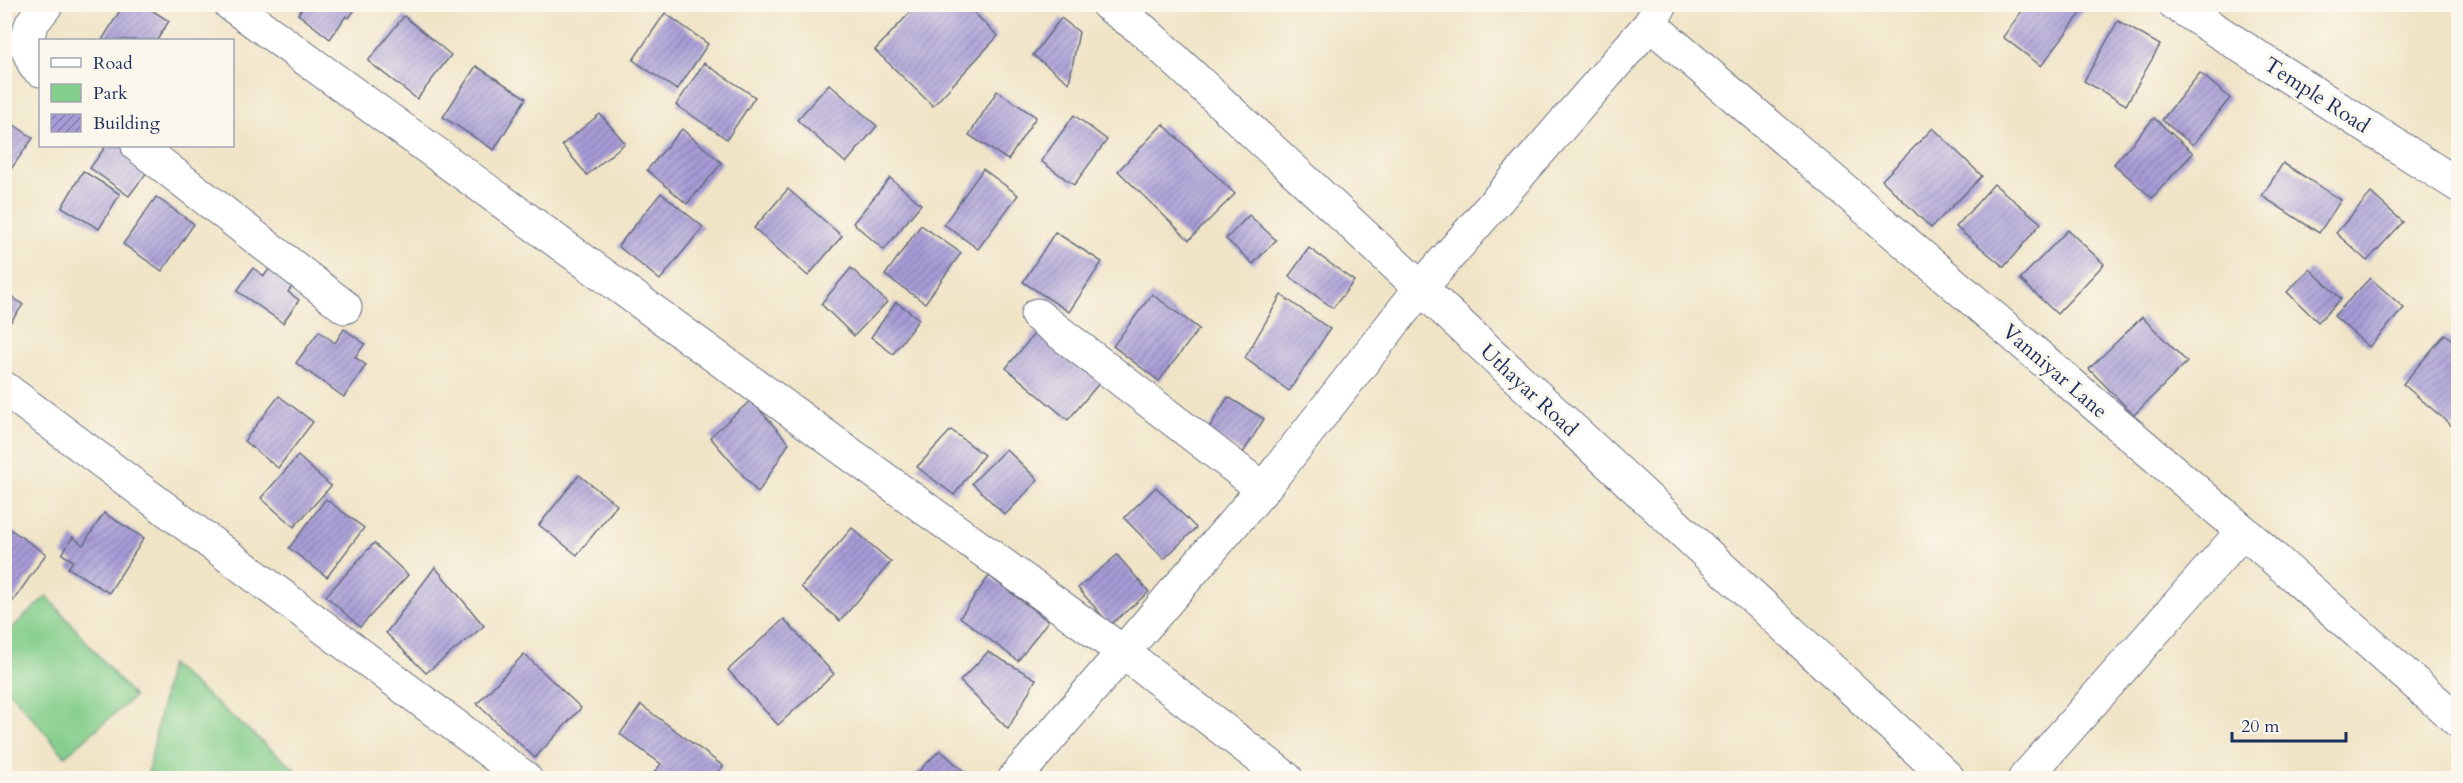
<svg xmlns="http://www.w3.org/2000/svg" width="2463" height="783" viewBox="0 0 2463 783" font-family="Cardo,serif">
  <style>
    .green { fill: #84ce8b; stroke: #507e74; stroke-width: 1.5 }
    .building { fill: url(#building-hatch) }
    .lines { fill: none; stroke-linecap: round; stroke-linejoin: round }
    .street-casing { stroke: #666e82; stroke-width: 35 }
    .street { stroke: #fff; stroke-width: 33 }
    .labels { text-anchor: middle; stroke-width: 6; stroke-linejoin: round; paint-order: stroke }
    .street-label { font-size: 21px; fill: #1b2f5e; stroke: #fbf7ec }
  </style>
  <defs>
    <pattern id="building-hatch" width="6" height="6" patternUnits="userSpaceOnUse" patternTransform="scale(1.5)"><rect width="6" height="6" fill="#a79bd6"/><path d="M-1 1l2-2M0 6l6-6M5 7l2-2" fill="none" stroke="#877fb1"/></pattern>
  </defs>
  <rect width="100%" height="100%" fill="#fbf7ec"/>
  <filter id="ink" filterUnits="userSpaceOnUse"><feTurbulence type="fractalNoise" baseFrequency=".0167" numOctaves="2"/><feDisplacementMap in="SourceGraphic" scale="12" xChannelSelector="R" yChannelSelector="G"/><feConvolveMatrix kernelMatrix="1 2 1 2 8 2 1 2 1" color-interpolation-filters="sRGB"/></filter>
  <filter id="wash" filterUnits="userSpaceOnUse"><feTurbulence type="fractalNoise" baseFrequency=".008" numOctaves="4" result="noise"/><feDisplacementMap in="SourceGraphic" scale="24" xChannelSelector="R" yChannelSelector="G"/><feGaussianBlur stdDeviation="1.35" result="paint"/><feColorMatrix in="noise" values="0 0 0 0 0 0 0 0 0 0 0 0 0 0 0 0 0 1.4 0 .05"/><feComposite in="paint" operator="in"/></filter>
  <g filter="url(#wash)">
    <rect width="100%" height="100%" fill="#f0e4c6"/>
    <!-- green -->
    <g class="green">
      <polygon points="47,596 134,697 65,756 5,686 5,634"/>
      <polygon points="170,664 305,778 147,778"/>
    </g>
    <g id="blocks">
      <!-- building -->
      <g class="building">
        <polygon points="124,4 142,4 169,21 157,40 102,40"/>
        <polygon points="305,4 359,4 349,18 346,16 330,39 298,14"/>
        <polygon points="918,4 965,4 998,36 933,106 875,50"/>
        <polygon points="2027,4 2080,4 2085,8 2041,66 2003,37"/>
        <polygon points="665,13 708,44 677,90 633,60"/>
        <polygon points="404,16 451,55 417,99 368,61"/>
        <polygon points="1061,18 1079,32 1069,83 1033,55"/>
        <polygon points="2118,21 2160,45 2126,105 2084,81"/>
        <polygon points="704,63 755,97 727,139 676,105"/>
        <polygon points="476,66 526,98 494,150 443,117"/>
        <polygon points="2200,73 2230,98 2193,145 2162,120"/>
        <polygon points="829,84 877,126 846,163 797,120"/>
        <polygon points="997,91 1036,117 1008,160 969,135"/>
        <polygon points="600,114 625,143 587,175 562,145"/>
        <polygon points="1074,115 1107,140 1074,185 1041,161"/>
        <polygon points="4,118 33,138 4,179"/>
        <polygon points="2154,118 2193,153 2152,198 2114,164"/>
        <polygon points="1163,124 1235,194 1189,240 1118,171"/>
        <polygon points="1933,128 1982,176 1931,228 1882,180"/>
        <polygon points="682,129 722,163 687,204 647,170"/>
        <polygon points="106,146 128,146 153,164 129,196 90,168"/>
        <polygon points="2283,163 2341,200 2319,233 2262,196"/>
        <polygon points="983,169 1018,195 978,249 944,224"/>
        <polygon points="83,171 120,194 99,229 62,207"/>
        <polygon points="890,178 921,204 884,250 853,223"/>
        <polygon points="1994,184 2041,223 2004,267 1956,227"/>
        <polygon points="788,189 842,236 808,276 754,228"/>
        <polygon points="661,193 703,227 660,280 618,246"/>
        <polygon points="2371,193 2403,222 2367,261 2336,233"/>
        <polygon points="156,197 194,224 162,271 123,244"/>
        <polygon points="1249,215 1276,240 1253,264 1226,239"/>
        <polygon points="921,225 961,253 925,303 885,275"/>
        <polygon points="2068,230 2104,264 2057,314 2020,279"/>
        <polygon points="1055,232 1102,262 1069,312 1023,282"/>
        <polygon points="1309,248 1354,281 1333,308 1289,276"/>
        <polygon points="274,263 297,279 288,292 299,300 283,323 237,291 253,268 264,276"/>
        <polygon points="851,268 887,302 854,336 821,304"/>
        <polygon points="2310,269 2341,299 2318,322 2287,292"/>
        <polygon points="2370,278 2404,308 2369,347 2334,316"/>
        <polygon points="4,291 23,305 4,331"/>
        <polygon points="1152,294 1199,329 1159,381 1113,346"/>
        <polygon points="1281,295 1330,329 1289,391 1245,358"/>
        <polygon points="896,302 919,319 893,354 871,337"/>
        <polygon points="2142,317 2187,362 2134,415 2089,369"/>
        <polygon points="1039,328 1101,381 1068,420 1006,368"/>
        <polygon points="344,329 365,344 355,357 366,365 344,397 296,363 319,331 335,343"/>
        <polygon points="2445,334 2458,345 2458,431 2403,384"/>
        <polygon points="279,396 313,422 278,468 244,441"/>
        <polygon points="1228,397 1264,419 1243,453 1207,431"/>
        <polygon points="751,400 789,443 758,493 710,437"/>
        <polygon points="951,430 984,455 954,495 917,467"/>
        <polygon points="1006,449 1038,480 1005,515 972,483"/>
        <polygon points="298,456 331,486 294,527 261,498"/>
        <polygon points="579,475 617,505 577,555 539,525"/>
        <polygon points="1156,487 1196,528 1164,559 1124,518"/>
        <polygon points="326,499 364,528 327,577 289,548"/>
        <polygon points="104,513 144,538 109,593 68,568 73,561 62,554 73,537 83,545"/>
        <polygon points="4,525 46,554 6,611 4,610"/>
        <polygon points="852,528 891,562 840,621 801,587"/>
        <polygon points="374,543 408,575 360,627 326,596"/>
        <polygon points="1117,555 1149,592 1110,625 1078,588"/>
        <polygon points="435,567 484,626 426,673 386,633"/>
        <polygon points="989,576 1048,621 1018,661 960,617"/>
        <polygon points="784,619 834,674 778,725 728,670"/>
        <polygon points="988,652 1036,679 1008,729 960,681"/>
        <polygon points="524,654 581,708 535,758 477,704"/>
        <polygon points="641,705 723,766 713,778 650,778 661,764 620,734"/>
        <polygon points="940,750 971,778 912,778"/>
      </g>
    </g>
  </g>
  <g filter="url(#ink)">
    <use href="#blocks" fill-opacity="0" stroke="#666e82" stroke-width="1.5"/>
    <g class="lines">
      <!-- street casing -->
      <g class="street-casing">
        <g id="street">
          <polyline points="230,4 1123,652 1286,778"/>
          <polyline points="1107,4 1144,31 1948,778"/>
          <polyline points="2175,4 2458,185"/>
          <polyline points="1650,24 2243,531 2458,721"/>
          <polyline points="40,70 35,66 25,43 32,23 47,4"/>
          <polyline points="138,146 345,307"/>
          <polyline points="1037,315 1263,489"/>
          <polyline points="4,388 525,778"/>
          <polyline points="1015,778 1263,489 1420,289 1650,24 1660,6"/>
          <polyline points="2025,778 2243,531"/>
        </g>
      </g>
      <!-- street -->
      <use href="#street" class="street"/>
    </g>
  </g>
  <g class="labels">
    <!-- street labels -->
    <g class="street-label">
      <text transform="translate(2317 95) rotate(33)" y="7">Temple Road</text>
      <text transform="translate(2055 371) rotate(41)" y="7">Vanniyar Lane</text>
      <text transform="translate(1529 390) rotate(43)" y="7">Uthayar Road</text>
    </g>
  </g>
  <!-- margin -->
  <rect width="2463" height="783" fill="none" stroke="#fbf7ec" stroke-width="24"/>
  <!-- legend -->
  <rect x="39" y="39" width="195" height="108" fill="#fbf7ec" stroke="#a1a7b3" stroke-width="1.5"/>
  <rect x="51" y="58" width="30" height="9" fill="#ffffff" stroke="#a1a7b3" stroke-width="1.5"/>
  <text x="93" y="69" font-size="18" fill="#1b2f5e">Road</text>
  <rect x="51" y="84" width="30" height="18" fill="#84ce8b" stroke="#a1a7b3" stroke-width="1.5"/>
  <text x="93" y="99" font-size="18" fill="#1b2f5e">Park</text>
  <rect x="51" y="114" width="30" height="18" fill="url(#building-hatch)" stroke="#a1a7b3" stroke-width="1.5"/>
  <text x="93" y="129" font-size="18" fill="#1b2f5e">Building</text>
  <!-- scale -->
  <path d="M2232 732v9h114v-9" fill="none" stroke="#1b2f5e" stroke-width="3"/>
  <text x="2241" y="732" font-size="18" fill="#1b2f5e" stroke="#fbf7ec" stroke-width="4.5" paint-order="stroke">20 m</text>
</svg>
